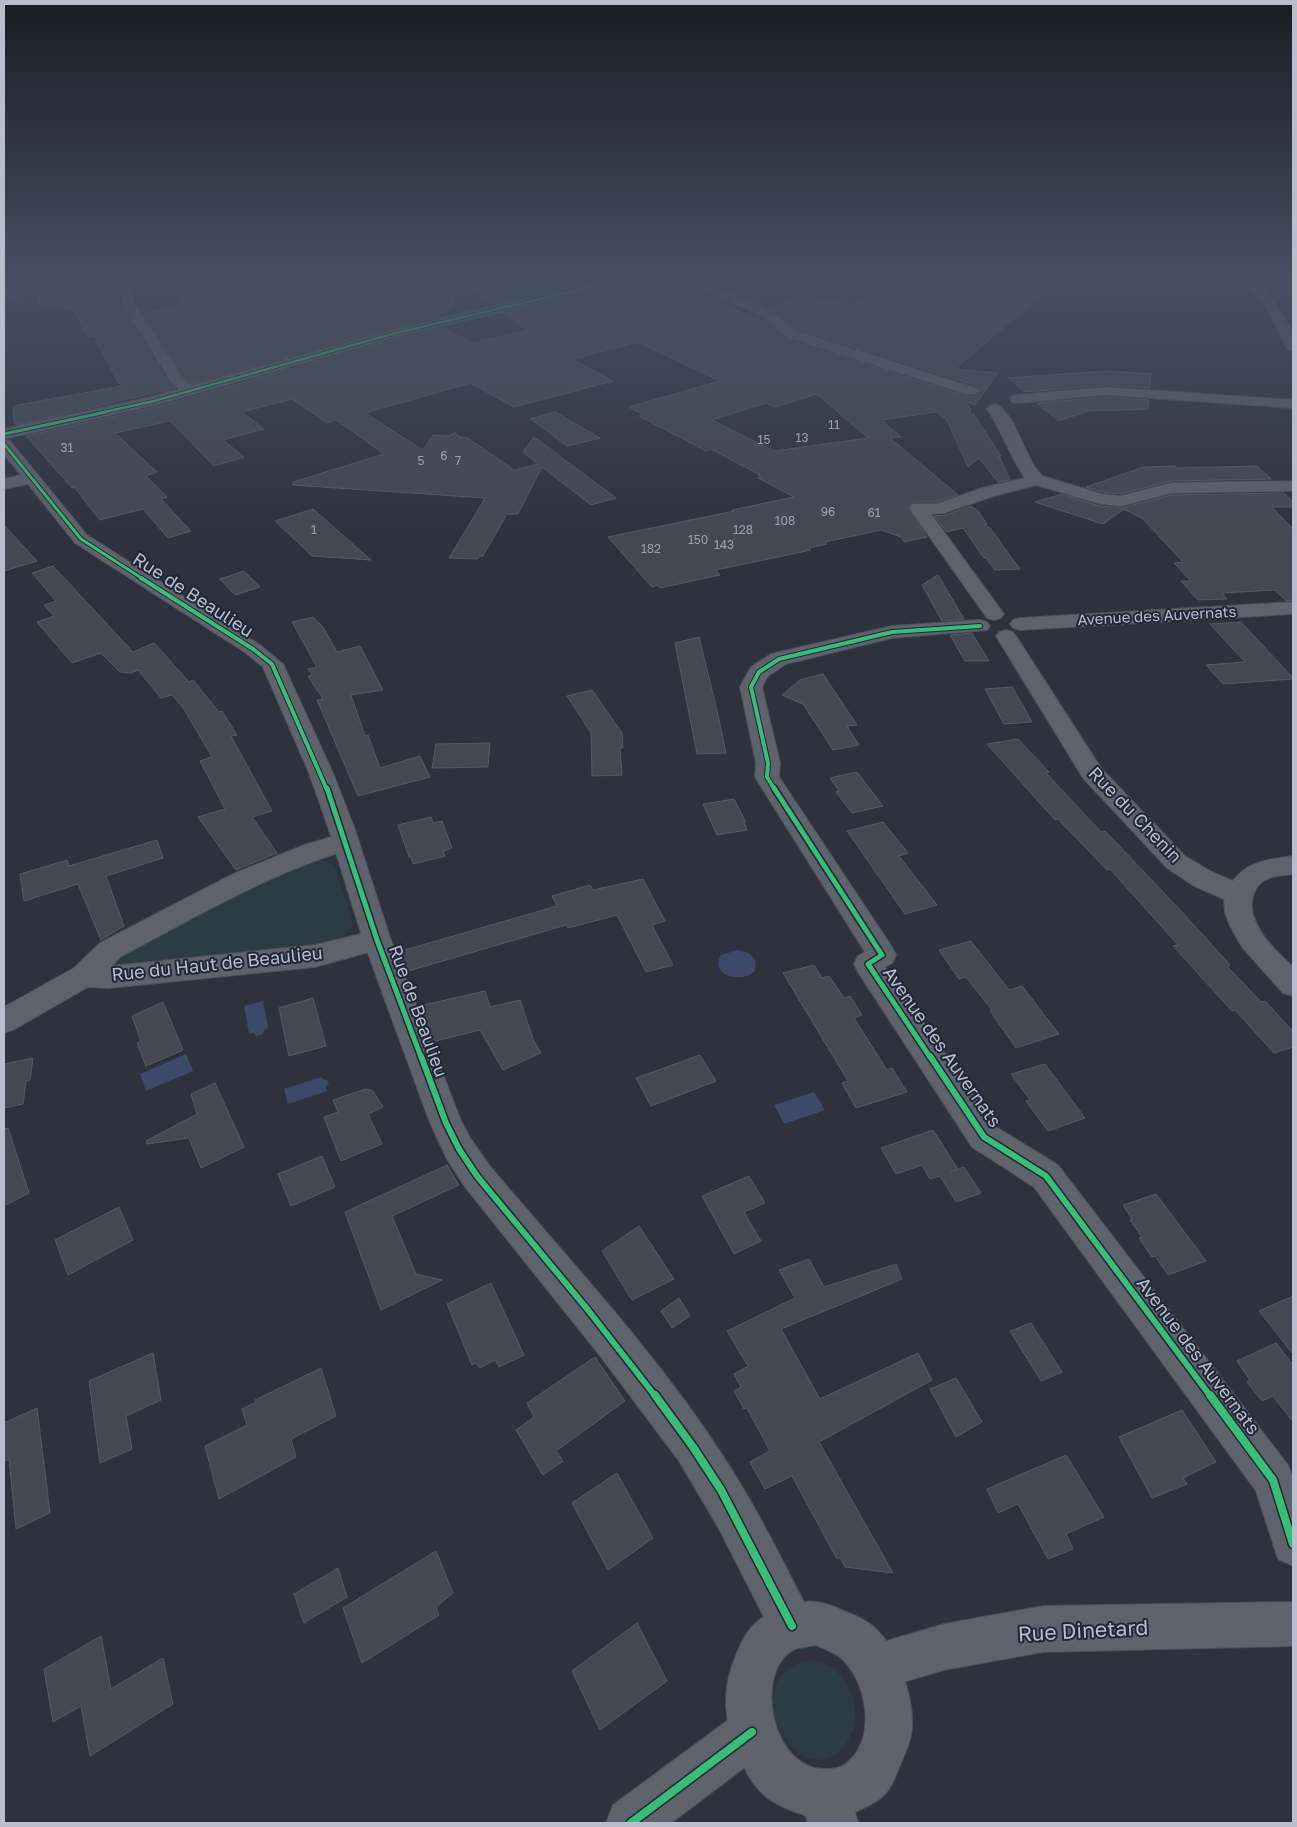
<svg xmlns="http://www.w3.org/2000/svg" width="1297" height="1827" viewBox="0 0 1297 1827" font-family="'Golos Text',sans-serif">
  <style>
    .green { fill: #2b3c43 }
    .water { fill: #3d4968 }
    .building { fill: #444851; stroke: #565a64; fill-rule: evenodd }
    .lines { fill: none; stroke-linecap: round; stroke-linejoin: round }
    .minor-casing { stroke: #4c4f57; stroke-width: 2 }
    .tertiary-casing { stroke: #4c4f57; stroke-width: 2 }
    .minor { fill: #5e626a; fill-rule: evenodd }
    .tertiary { fill: #5e626a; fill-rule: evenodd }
    .cycleway-far5-casing { stroke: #202738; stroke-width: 4 }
    .cycleway-far4-casing { stroke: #202738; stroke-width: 5 }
    .cycleway-far3-casing { stroke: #202738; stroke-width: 6 }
    .cycleway-far2-casing { stroke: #202738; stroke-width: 8 }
    .cycleway-far1-casing { stroke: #202738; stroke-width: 9 }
    .cycleway-casing { stroke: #202738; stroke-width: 11 }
    .cycleway-far5 { stroke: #3abd76; stroke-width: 2.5 }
    .cycleway-far4 { stroke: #3abd76; stroke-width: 3 }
    .cycleway-far3 { stroke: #3abd76; stroke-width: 4 }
    .cycleway-far2 { stroke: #3abd76; stroke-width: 5 }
    .cycleway-far1 { stroke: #3abd76; stroke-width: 6 }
    .cycleway { stroke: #3abd76; stroke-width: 8 }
    .labels { text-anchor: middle; stroke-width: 4; stroke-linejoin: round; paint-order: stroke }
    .far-number-label { font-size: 12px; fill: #9ca0ad }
    .far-street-label { font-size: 15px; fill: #b9becc; stroke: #202738 }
    .street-label { font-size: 18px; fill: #b9becc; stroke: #202738 }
    .near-street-label { font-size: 21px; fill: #b9becc; stroke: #202738 }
  </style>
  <rect width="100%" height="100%" fill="#2e323d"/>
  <!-- green -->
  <g class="green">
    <polygon points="323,860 332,864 336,869 353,925 338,941 325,945 123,968 115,965 114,958 241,892 288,874 310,861"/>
    <path d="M809 1660C818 1661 827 1663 834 1669 854 1685 863 1721 847 1742 802 1806 728 1677 809 1660Z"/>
  </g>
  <!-- water -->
  <g class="water">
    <path d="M737 950 749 953 756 961 755 971C742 984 709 976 721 955Z"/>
    <polygon points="263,1001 268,1028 264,1030 263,1034 256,1036 254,1033 249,1034 244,1006"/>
    <polygon points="186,1054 193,1071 146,1091 140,1074"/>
    <polygon points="321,1077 323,1079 327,1080 329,1084 326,1086 327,1091 288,1104 284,1089"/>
    <polygon points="814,1092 825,1110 784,1124 774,1105"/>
  </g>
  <!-- building -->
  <g class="building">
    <polygon points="315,281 452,281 454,304 437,317 387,329 191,384 182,375 143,313 178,308 183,293 192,293 193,288 280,283 283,287"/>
    <polygon points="519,281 588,281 493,304 472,288"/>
    <path d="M623 281H654L655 289 672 286 687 292 690 291 757 319 760 317 785 339 966 396H976L980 390 977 386 797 329 772 310 796 295 853 305 887 284 919 281H1057L955 369 998 373 975 405 965 401 971 410 969 413 974 415 1001 456H999L1010 480 998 482 979 458 968 467 947 420 936 412 881 420 901 437 890 438 958 495 937 502H912L908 507 927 537 904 542 901 537 881 530 825 542 827 544 809 548 811 550 716 570 720 575 660 588 657 585 652 587 608 537 734 511 732 510 794 497 758 478 761 477 758 475H760L711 449 706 451 639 416 644 415 629 407 720 381 638 342 572 359 613 381 514 407 470 383 365 413 423 450 433 435 448 436 455 433 462 438 466 437 514 470 538 464 523 452 534 437 616 498 591 505 542 467 518 514H507L483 556H480L478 559 449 558 485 498 293 485V482L384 454 336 420 327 423 292 399 242 412 264 429 223 440 244 457 214 466 170 421 115 433 157 472 146 476 167 497 161 499 191 531 168 538 143 509 100 520 74 487 72 488 26 436 160 406 396 339 443 328 472 343 527 330 505 313 615 287ZM817 394 868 438 774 451 712 420 766 403 775 407Z"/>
    <polygon points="118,291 121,305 167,380 176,388 16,425 14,422 13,406 122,386 118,382 94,336 88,337 74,309 65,310 63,304 41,306 38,296"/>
    <polygon points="1107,371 1151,374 1150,388 1106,385 1025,392 1008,378"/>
    <polygon points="1106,397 1149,400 1148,409 1089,411 1058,421 1037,403"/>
    <polygon points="555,412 600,438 567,446 531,419"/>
    <polygon points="1175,466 1177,468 1257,466 1271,479 1171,481 1121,494 1102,492 1086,487 1144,467"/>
    <polygon points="1284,493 1293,502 1293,507 1272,507 1293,529 1293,600 1286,601 1275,590 1222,593 1227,599 1198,600 1181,581 1191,581 1174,563 1183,562 1143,519 1124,509 1103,524 1035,502 1062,494 1100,506 1121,508 1171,495"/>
    <polygon points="971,506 978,511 987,524 984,525 990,528 1020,569 995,570 986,558 984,558 963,528 947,532 934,516 945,515"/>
    <polygon points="313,509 371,560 312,556 275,521"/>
    <polygon points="4,525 37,561 4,571"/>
    <polygon points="53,566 133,652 154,643 189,682 193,680 219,712 222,711 237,735 231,736 272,811 252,817 277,853 236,870 198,817 225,809 200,761 212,757 182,706 172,695 161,698 138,670 131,673 120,672 101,653 72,663 37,622 54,616 44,605 56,601 32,573"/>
    <polygon points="244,571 260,587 235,595 220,579"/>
    <polygon points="938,575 964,619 942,621 922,585"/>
    <polygon points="313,617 323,627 337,652 360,646 383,690 351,695 365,736 368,735 380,768 420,756 430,777 358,796 317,700 323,699 308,676 312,675 308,669 317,667 292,622"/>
    <polygon points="1241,622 1293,678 1293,679 1223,684 1206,665 1245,662 1210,624"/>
    <polygon points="972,633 989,661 965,661 950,635"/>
    <polygon points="699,637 716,706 726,753 697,754 675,643"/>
    <polygon points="823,674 857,725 847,726 859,745 833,750 803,704 782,695 800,680"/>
    <polygon points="1012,687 1022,704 1032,722 1004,724 985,689"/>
    <polygon points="592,690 622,733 623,748 620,748 622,775 592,776 591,733 567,696"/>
    <polygon points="1018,739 1049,772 1046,773 1101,832 1105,831 1184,914 1230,965 1227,966 1261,1002 1265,1001 1293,1031 1293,1047 1274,1053 1235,1010 1232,1011 1173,946 1178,945 1110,869 1107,870 1058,819 1055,820 987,744"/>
    <polygon points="490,743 488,767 432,768 436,744"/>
    <polygon points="857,772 883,806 852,813 836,792 839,791 830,778"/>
    <polygon points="734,799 746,822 744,822 747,830 717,835 703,804"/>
    <polygon points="431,817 433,823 442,821 452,848 443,851 445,856 413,864 411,857 409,857 398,825"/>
    <polygon points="883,822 908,853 899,856 937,905 905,914 847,831"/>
    <polygon points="157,840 163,858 106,876 124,926 101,940 78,884 24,901 20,874 67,860 69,866"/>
    <polygon points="643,879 665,921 652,925 673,965 646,972 617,915 568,928 566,925 405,972 398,952 557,906 552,896 590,885 593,890"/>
    <polygon points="971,941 1009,990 1022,986 1059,1034 1016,1048 990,1011 992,1010 966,977 959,979 939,950"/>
    <polygon points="814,965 822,978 829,976 844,998 850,996 862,1015 854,1018 887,1070 892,1068 907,1092 856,1108 842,1083 848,1081 783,973"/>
    <polygon points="485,991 490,1007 520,1000 533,1039 541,1053 503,1070 480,1030 432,1042 419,1006"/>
    <polygon points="313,998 326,1046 289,1056 279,1008"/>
    <polygon points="163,1002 183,1050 146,1066 137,1043 141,1041 132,1016"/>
    <polygon points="700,1055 716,1081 651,1106 636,1078"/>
    <polygon points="33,1058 30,1080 26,1081 23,1104 4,1108 4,1064"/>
    <polygon points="1045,1064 1085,1118 1048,1131 1026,1101 1030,1100 1011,1074"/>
    <polygon points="215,1083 244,1147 201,1168 189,1138 147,1144 146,1141 197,1114 191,1094"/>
    <polygon points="366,1089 373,1091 383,1107 368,1114 382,1144 341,1161 324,1117 338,1112 333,1100"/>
    <polygon points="8,1128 29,1193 4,1206 4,1129"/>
    <polygon points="933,1130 958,1169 951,1172 964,1167 981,1193 956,1202 940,1176 930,1179 922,1165 896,1174 881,1148"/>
    <polygon points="322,1156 335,1187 291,1206 278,1174"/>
    <polygon points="447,1165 459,1185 392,1216 416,1274 442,1280 381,1310 345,1212"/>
    <polygon points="749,1176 765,1203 744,1212 761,1241 734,1254 702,1196"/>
    <polygon points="1156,1194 1206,1261 1168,1275 1155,1256 1152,1257 1139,1238 1142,1237 1130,1220 1132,1219 1123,1205"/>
    <polygon points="119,1207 133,1240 68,1275 55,1240"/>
    <polygon points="639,1226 674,1279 632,1300 602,1251"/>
    <polygon points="809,1259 824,1287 896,1264 902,1279 781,1329 820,1399 918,1353 932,1380 819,1442 893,1573 845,1567 840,1557 837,1559 792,1476 765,1489 750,1462 770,1451 747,1408 744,1409 734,1391 741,1387 734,1374 748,1366 727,1331 795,1298 779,1270"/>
    <polygon points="491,1283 524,1355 499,1367 495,1360 480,1368 476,1363 472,1365 447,1304"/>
    <polygon points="1293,1296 1293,1354 1259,1311"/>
    <polygon points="679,1298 690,1316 672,1328 661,1311"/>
    <polygon points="1031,1323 1062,1372 1041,1381 1010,1331"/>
    <polygon points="1276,1343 1293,1365 1293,1422 1273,1396 1262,1401 1247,1382 1250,1380 1237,1361"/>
    <polygon points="153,1353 161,1400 126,1416 132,1449 100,1463 89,1381"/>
    <polygon points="595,1357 625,1401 556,1451 563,1461 543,1475 516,1430 534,1417 527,1403"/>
    <polygon points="321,1368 336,1416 291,1439 296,1457 219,1499 205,1446 247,1425 242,1409 256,1402 255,1400"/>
    <polygon points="956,1378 982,1422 956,1437 930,1389"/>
    <polygon points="37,1408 50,1513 16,1529 9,1459 4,1462 4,1423"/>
    <polygon points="1182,1410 1216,1462 1183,1478 1187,1484 1152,1498 1119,1437"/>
    <polygon points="1066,1455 1104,1517 1066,1534 1073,1549 1048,1559 1018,1504 998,1513 987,1489"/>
    <polygon points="617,1473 653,1538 608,1570 572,1503"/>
    <polygon points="436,1551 453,1593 436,1607 439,1615 362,1663 343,1608"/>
    <polygon points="338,1568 347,1597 304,1623 294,1594"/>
    <polygon points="637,1623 667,1681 600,1730 572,1671"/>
    <polygon points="101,1636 111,1689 163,1658 173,1704 90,1756 81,1706 53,1722 44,1669"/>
  </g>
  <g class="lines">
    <!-- minor casing -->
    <g class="minor-casing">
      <g id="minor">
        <polygon points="122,281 134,281 131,286 135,304 181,376 196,391 194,394 184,394 169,379 123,304 119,286"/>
        <polygon points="684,281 701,281 768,309 796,331 976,388 978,391 976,394 966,394 786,337 760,315"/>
        <polygon points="1246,281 1258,281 1283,315 1293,334 1293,351 1288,350 1286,347 1271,315"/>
        <polygon points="1106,387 1293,400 1293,408 1106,395 1017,403 1012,402 1010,399 1012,396 1017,395"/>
        <path d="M995 404 1000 406 1011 419 1034 466 1042 476 1102 494 1121 496 1171 483 1293 481V491L1171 493 1121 506 1101 504 1036 485 994 496 944 513 931 514 1004 614 1001 618 994 620 987 618 909 508 912 504H937L982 488 1025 478C1010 457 1002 431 987 409L990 406Z"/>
        <polygon points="1293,602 1293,614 1020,630 1013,628 1010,624 1013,620 1020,618"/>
        <polygon points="980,620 987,622 990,626 987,630 892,638 786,664 768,676 762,687 780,763 779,777 892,947 896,955 892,963 885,967 996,1127 1058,1165 1288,1465 1293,1479 1293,1566 1278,1559 1256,1491 1034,1187 972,1147 858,972 854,964 858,956 865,952 755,777 756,763 740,687 751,667 771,654 892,626"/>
        <path d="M1006 630 1013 632 1016 636 1101 768 1185 856 1212 872 1233 881C1247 861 1270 859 1293 856V874C1286 875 1277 875 1270 878 1263 880 1257 886 1254 893 1243 921 1275 950 1293 967V996L1283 993 1242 947 1230 926 1225 913 1224 899 1194 886 1167 868 1083 778 996 636 999 632Z"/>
        <path d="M345 833 354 836 358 842 354 848C271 872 196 917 120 957L112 966 315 945 377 930 387 933 391 940 387 947 315 967 109 988 88 987 15 1029 4 1033V1007L74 968 100 943 233 874 304 845Z"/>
        <polygon points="1293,1602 1293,1646 1043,1652 944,1670 876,1690 860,1683 853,1667 860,1651 876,1644 944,1624 1043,1606"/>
        <polygon points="752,1708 769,1715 776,1732 769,1749 671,1823 606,1823 613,1805 735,1715"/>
      </g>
    </g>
    <!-- tertiary casing -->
    <g class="tertiary-casing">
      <g id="tertiary">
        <polygon points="118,281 180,281 174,285 4,297 4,289"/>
        <polygon points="598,281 621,281 615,285 396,337 159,404 4,439 4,429 151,397 387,331"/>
        <path d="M4 439 10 441 87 535 260 645 283 664 333 773 354 827 391 940 461 1121 471 1139 489 1165C568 1259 654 1350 721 1453 753 1501 778 1552 804 1602 819 1600 830 1605 844 1611 854 1615 865 1619 874 1627 897 1648 914 1697 912 1728 911 1743 904 1755 899 1768 895 1779 890 1790 882 1797 874 1804 864 1808 855 1812L858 1823H808L806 1816C790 1810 772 1804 760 1791 750 1781 744 1768 739 1755 723 1718 721 1690 737 1653 743 1638 750 1625 764 1617L718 1527 679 1461 601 1357 465 1187 447 1159 430 1123 363 940 328 827 309 773 263 667 246 653 75 543 28 484 4 489V479L21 475 4 454ZM815 1645C825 1649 834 1652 842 1659 866 1682 875 1730 853 1757 845 1766 839 1769 827 1769 773 1772 752 1675 793 1650 799 1647 808 1647 815 1645Z"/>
      </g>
    </g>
    <!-- minor -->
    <use href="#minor" class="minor"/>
    <!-- tertiary -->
    <use href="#tertiary" class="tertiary"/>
    <!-- cycleway-far5 casing -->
    <g class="cycleway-far5-casing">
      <polyline id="cycleway-far5" points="100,413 154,401 392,334 615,281"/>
    </g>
    <!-- cycleway-far4 casing -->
    <g class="cycleway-far4-casing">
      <g id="cycleway-far4">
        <polyline points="4,434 106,412"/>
        <polyline points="4,444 81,539 143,579"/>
      </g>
    </g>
    <!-- cycleway-far3 casing -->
    <g class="cycleway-far3-casing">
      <g id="cycleway-far3">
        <polyline points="141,578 253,649 272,664 327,790"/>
        <polyline points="775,790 767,777 768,763 751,687 759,672 779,659 892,632 980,626"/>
      </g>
    </g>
    <!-- cycleway-far2 casing -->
    <g class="cycleway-far2-casing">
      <g id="cycleway-far2">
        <polyline points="327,788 377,940 421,1057"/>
        <polyline points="774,788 882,955 868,964 930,1057"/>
      </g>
    </g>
    <!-- cycleway-far1 casing -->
    <g class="cycleway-far1-casing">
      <g id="cycleway-far1">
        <polyline points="421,1056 446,1123 459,1149 477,1176 588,1310 656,1397"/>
        <polyline points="930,1056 984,1137 1046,1176 1211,1397"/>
      </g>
    </g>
    <!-- cycleway casing -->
    <g class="cycleway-casing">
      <g id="cycleway">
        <polyline points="655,1395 693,1447 721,1490 792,1626"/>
        <polyline points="1210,1395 1273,1480 1293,1544"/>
        <polyline points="631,1823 752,1732"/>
      </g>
    </g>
    <!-- cycleway-far5 -->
    <use href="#cycleway-far5" class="cycleway-far5"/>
    <!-- cycleway-far4 -->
    <use href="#cycleway-far4" class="cycleway-far4"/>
    <!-- cycleway-far3 -->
    <use href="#cycleway-far3" class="cycleway-far3"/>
    <!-- cycleway-far2 -->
    <use href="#cycleway-far2" class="cycleway-far2"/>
    <!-- cycleway-far1 -->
    <use href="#cycleway-far1" class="cycleway-far1"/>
    <!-- cycleway -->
    <use href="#cycleway" class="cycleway"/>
  </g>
  <!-- sky -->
  <linearGradient id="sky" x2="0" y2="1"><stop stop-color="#191c22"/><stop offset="0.52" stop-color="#464f62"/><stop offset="1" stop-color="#464f62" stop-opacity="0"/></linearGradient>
  <rect width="1297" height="537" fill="url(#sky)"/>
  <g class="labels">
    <!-- far-number labels -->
    <g class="far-number-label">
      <text x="834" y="429">11</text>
      <text x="802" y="442">13</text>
      <text x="764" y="444">15</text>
      <text x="67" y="452">31</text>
      <text x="444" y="460">6</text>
      <text x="421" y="465">5</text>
      <text x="458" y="465">7</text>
      <text x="828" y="516">96</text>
      <text x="874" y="517">61</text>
      <text x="785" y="525">108</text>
      <text x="314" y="534">1</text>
      <text x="743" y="534">128</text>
      <text x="698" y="544">150</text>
      <text x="724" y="549">143</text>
      <text x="651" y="553">182</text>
    </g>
    <!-- far-street labels -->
    <g class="far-street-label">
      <text transform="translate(1157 616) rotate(-3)" y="5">Avenue des Auvernats</text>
    </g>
    <!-- street labels -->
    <g class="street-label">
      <text transform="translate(193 595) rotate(33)" y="6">Rue de Beaulieu</text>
      <text transform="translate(1135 815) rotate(46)" y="6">Rue du Chenin</text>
      <text transform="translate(217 964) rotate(-6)" y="6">Rue du Haut de Beaulieu</text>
      <text transform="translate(418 1011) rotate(70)" y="6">Rue de Beaulieu</text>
      <text transform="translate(942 1047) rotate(55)" y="6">Avenue des Auvernats</text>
      <text transform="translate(1198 1356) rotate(53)" y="6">Avenue des Auvernats</text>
    </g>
    <!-- near-street labels -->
    <g class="near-street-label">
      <text transform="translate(1083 1631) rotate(-3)" y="7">Rue Dinetard</text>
    </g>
  </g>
  <!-- border -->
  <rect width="1297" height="1827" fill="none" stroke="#b9becc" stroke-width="10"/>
</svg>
